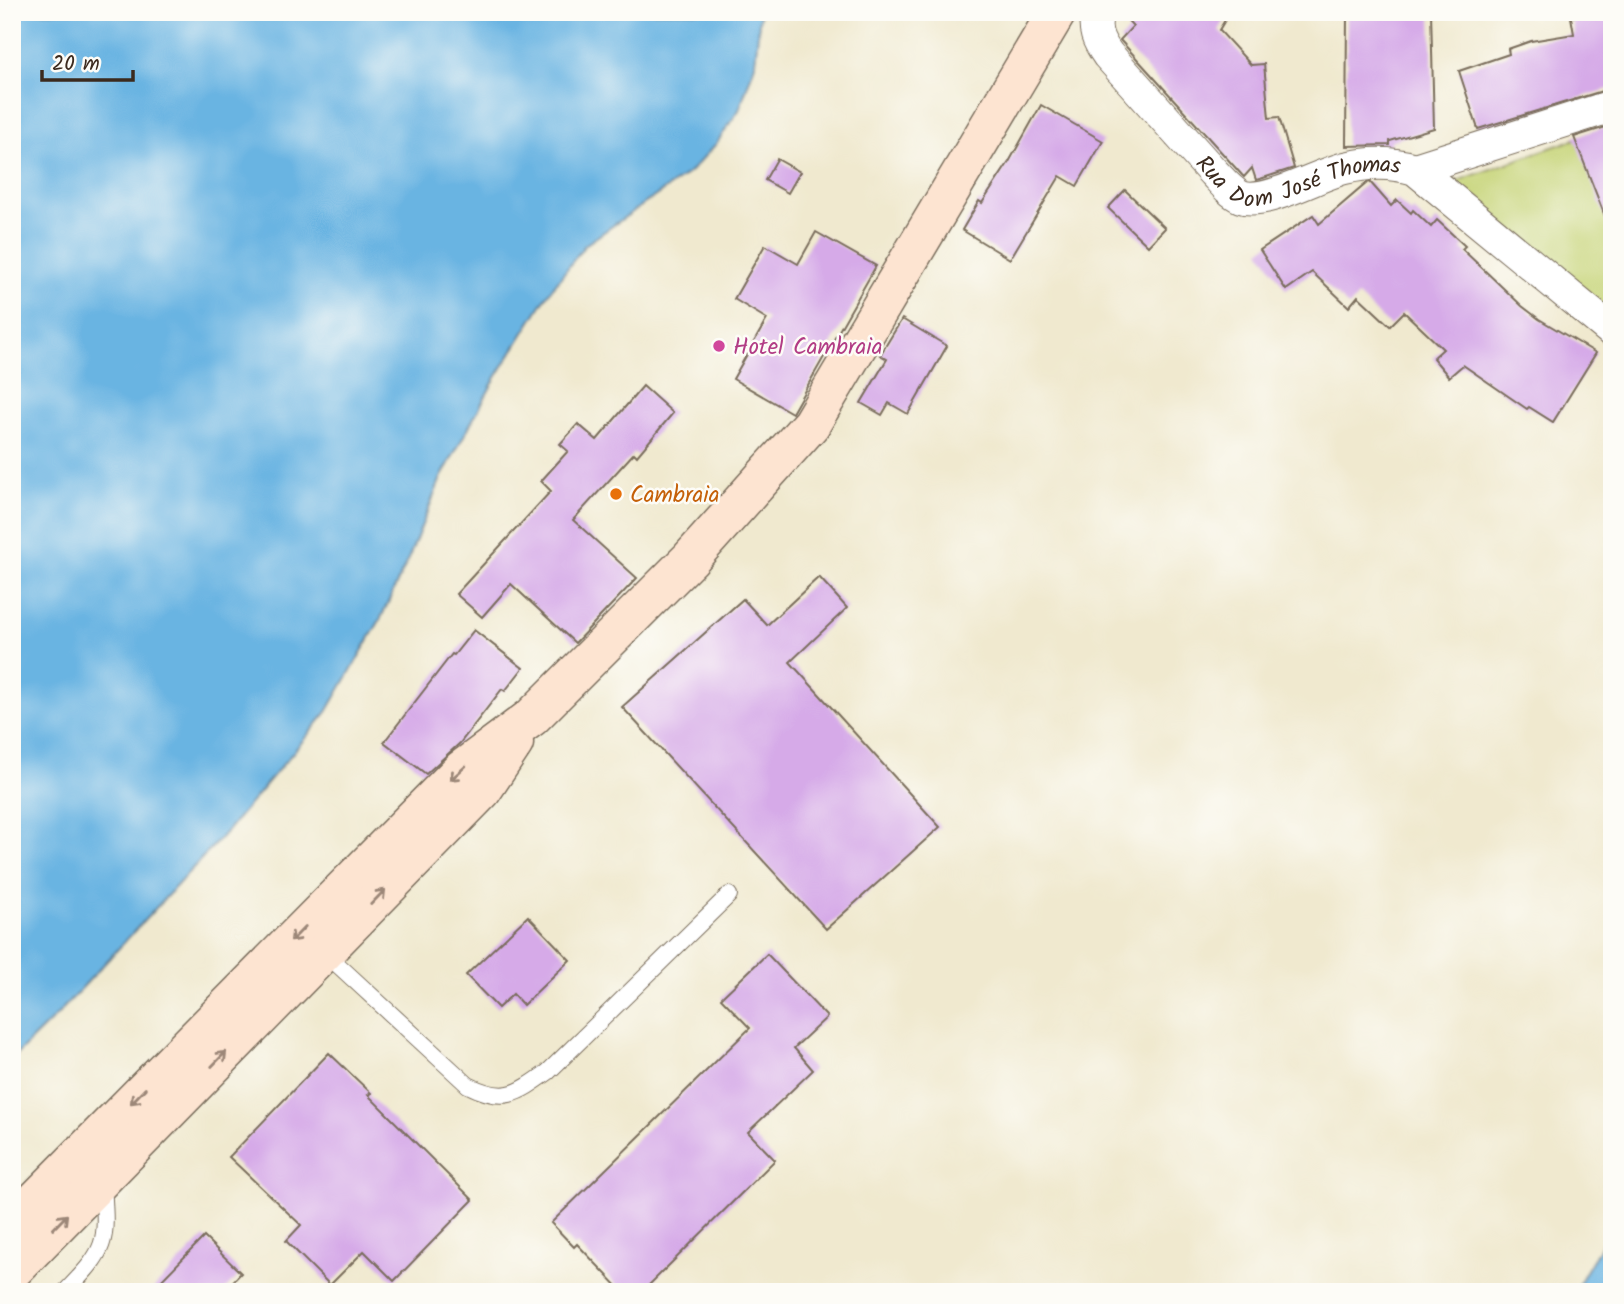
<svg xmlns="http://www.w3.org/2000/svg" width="1624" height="1304" viewBox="0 0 1624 1304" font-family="Kalam,sans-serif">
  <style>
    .green { fill: #c5d375; stroke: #807e4a; stroke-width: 2 }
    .water { fill: #69b4e2; stroke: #526f80; stroke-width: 2 }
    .building { fill: #d6aae8 }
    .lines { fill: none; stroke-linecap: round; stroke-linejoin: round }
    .service-casing { stroke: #7a6d5c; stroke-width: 18 }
    .minor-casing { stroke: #7a6d5c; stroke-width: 34 }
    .secondary-casing { stroke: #7a6d5c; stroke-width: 41 }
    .service { stroke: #fff; stroke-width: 16 }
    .minor { stroke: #fff; stroke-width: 32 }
    .secondary { stroke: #fde4d1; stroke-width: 38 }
    .oneway { stroke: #9c8778 }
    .hotel-dot { fill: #d1479c; stroke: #fdfcf7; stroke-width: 2.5 }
    .food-dot { fill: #e8710a; stroke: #fdfcf7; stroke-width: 2.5 }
    .labels { text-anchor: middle; stroke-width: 5; stroke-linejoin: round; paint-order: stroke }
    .street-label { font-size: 23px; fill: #3b2a1e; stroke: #fdfcf7 }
    .hotel-label { font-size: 23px; fill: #b23c85; stroke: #fdfcf7; text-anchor: start }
    .food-label { font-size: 23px; fill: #c56008; stroke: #fdfcf7; text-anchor: start }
  </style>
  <rect width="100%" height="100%" fill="#fdfcf7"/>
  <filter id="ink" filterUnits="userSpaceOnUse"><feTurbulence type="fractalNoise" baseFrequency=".0143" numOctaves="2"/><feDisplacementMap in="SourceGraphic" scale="14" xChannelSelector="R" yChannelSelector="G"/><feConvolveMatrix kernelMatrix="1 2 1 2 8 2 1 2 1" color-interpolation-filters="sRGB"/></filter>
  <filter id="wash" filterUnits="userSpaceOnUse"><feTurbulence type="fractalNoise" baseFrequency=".00686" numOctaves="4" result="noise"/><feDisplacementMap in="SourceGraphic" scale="28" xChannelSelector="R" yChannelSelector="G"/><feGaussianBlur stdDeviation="1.57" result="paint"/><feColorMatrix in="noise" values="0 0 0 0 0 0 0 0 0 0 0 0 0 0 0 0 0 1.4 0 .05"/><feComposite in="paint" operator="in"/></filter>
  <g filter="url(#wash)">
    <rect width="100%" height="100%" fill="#f0e9cf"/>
    <!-- green -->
    <polygon class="green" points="1612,126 1612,320 1454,182"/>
    <!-- water -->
    <g class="water">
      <polygon points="12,12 760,12 755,64 739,110 716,144 690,172 585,245 548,294 495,379 441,478 409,557 380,620 327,712 226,832 57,1015 12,1059"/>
      <polygon points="1612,1227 1612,1292 1574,1292"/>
    </g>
    <g id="blocks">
      <!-- building -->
      <g class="building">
        <polygon points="1120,12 1230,12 1219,30 1251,65 1264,64 1269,118 1279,117 1294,168 1260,179 1256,180 1252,168 1244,177 1242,175 1120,40 1133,26"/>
        <polygon points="1347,12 1431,12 1434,128 1390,141 1390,145 1346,146"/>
        <polygon points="1594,12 1612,12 1612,88 1478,129 1459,71 1509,54 1508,49 1531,41 1574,34 1571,17"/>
        <polygon points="1041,105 1103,141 1077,186 1060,176 1010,259 962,230 979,201 982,203 1009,162"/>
        <polygon points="1612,125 1612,229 1610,229 1574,137"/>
        <polygon points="777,159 800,172 788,193 765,180"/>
        <polygon points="1370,182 1391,206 1397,200 1411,213 1413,210 1431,227 1437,220 1465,246 1462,249 1522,306 1539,319 1596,353 1553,422 1529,407 1527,409 1463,365 1449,377 1433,358 1443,349 1404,312 1390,326 1358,296 1349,307 1312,272 1286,290 1260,250 1313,215 1319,224 1367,183"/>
        <polygon points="1125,190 1165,228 1148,246 1108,208"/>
        <polygon points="816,232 876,266 792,413 733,379 767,319 734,299 765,245 798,264"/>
        <polygon points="902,319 947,346 908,414 889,403 882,415 861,403 887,359 880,355"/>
        <polygon points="643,386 673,413 637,456 634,453 573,520 637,578 575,643 511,584 482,617 456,594 551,491 541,481 568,451 560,444 578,424 597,440"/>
        <polygon points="819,577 847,608 790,662 940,827 826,929 622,707 743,599 767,625"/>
        <polygon points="474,630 523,668 505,691 502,689 460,743 426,774 384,742 452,654 454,655"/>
        <polygon points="528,916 570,960 523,1005 513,994 498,1008 466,975"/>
        <polygon points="767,954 827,1017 794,1048 813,1070 748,1132 775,1160 642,1292 623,1292 577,1244 574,1247 551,1223 750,1028 721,998"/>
        <polygon points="329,1053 371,1093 368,1095 473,1200 394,1281 364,1251 330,1285 286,1241 301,1225 229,1157"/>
        <polygon points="204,1237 241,1273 223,1292 150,1292"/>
      </g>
    </g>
  </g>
  <g filter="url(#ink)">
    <use href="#blocks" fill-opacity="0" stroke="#7a6d5c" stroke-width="2"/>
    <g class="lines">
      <!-- service casing -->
      <g class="service-casing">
        <g id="service">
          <path d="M324 952 468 1085C504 1103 516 1095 548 1072L729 895"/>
          <path d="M65 1292C108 1248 107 1244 103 1184"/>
        </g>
      </g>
      <!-- minor casing -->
      <g class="minor-casing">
        <g id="minor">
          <path id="s1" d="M1098 12C1092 29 1098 41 1108 55L1213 172C1221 180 1230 192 1241 197 1265 206 1319 174 1345 168 1369 162 1391 162 1415 169L1612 331"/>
          <polyline points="1415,169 1612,106"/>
        </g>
      </g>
      <!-- secondary casing -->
      <g class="secondary-casing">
        <g id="secondary">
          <polyline points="12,1224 461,770 532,717 690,559 811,424 1057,12"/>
          <polyline points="12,1271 482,791 514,743"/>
        </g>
      </g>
      <!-- service -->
      <use href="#service" class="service"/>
      <!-- minor -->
      <use href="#minor" class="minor"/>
      <!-- secondary -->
      <use href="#secondary" class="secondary"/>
    </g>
    <!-- one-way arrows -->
    <defs><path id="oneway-shaft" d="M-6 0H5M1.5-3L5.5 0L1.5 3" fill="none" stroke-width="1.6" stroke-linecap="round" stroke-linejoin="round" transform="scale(1.75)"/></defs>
    <g class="oneway">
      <use href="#oneway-shaft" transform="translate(458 773) rotate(138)"/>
      <use href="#oneway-shaft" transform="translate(378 897) rotate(-46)"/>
      <use href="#oneway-shaft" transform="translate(298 934) rotate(134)"/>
      <use href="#oneway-shaft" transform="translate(219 1059) rotate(-46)"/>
      <use href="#oneway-shaft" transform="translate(138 1096) rotate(134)"/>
      <use href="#oneway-shaft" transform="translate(60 1222) rotate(-46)"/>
    </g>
  </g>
  <!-- markers -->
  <circle class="hotel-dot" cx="719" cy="346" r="7"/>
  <circle class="food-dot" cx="616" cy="494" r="7"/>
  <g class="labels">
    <!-- street labels -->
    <g class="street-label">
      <text dy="8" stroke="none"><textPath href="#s1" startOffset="296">Rua Dom José Thomas</textPath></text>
    </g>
    <!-- hotel labels -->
    <g class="hotel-label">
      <text x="733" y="354">Hotel Cambraia</text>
    </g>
    <!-- food labels -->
    <g class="food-label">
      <text x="630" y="502">Cambraia</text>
    </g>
  </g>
  <!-- margin -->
  <rect width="1624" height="1304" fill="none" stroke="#fdfcf7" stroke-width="42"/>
  <!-- scale -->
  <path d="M42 70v10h91v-10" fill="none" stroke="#3b2a1e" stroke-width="3.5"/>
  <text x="52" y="70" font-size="21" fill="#3b2a1e" stroke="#fdfcf7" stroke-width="5" paint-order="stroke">20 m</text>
</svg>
